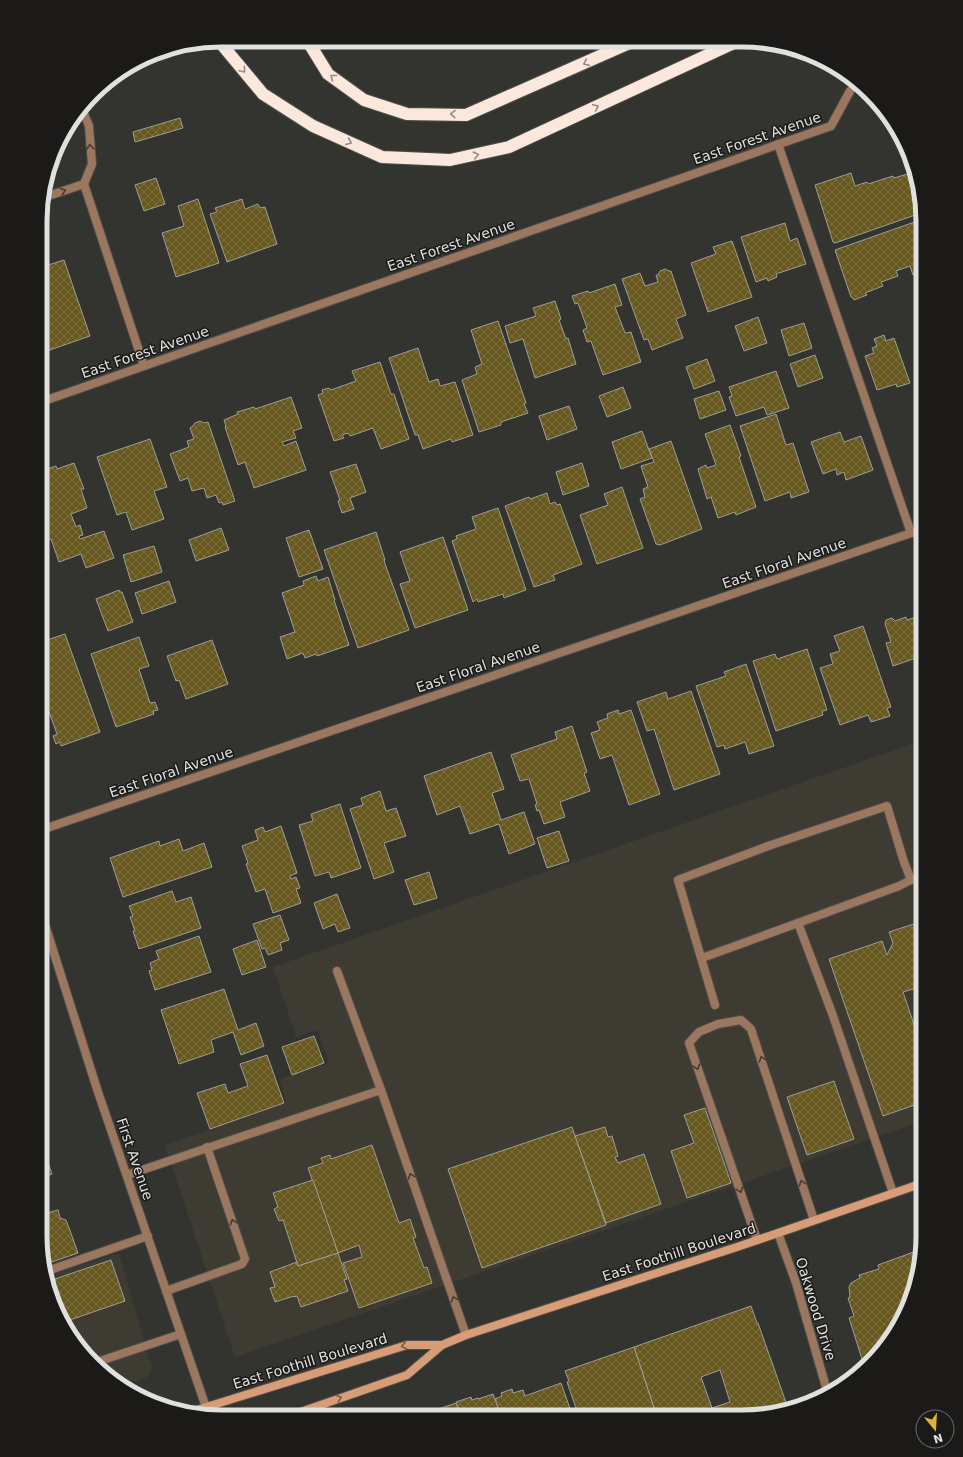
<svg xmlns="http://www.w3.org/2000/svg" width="963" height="1457" viewBox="0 0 963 1457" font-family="'DejaVu Sans',sans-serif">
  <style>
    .built { fill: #3e3b32 }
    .building { fill: url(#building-cross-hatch); stroke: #9d9d99; fill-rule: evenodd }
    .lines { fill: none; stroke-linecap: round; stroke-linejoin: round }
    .service-casing { stroke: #4f4f4b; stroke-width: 10 }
    .minor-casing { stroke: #4f4f4b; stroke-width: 10 }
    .tertiary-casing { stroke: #4f4f4b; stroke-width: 10 }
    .secondary-casing { stroke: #4f4f4b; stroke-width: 10 }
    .motorway-casing { stroke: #4f4f4b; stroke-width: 14 }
    .service { stroke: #9c775f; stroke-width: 8 }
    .minor { stroke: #9c775f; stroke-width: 8 }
    .tertiary { stroke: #9c775f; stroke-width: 8 }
    .secondary { stroke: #d89d77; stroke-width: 8 }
    .motorway { stroke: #fbe8dc; stroke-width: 12 }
    .oneway { stroke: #968b84 }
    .oneway2 { stroke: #483b32 }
    .oneway3 { stroke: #7a5c48 }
    .labels { text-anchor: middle; stroke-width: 3; stroke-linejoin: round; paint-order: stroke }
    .street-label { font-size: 14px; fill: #e0e0de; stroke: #1b1a19 }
    .rim { fill: none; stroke: #e0e0de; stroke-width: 5 }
  </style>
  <defs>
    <pattern id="building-cross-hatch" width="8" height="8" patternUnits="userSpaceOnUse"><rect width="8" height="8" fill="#66581f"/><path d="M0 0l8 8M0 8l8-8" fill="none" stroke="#7c703f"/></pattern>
  </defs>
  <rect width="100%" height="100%" fill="#33332f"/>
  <!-- built -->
  <g class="built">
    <polygon points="923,740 923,1121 235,1357 165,1145 286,1103 280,1079 329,1063 318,1030 296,1037 273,967"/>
    <polygon points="119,1253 152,1368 146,1378 122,1386 111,1380 78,1346 54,1306 48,1276"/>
  </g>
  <!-- building -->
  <g class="building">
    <polygon points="180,118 183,128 135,142 133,132"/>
    <polygon points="851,173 855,186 867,182 868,184 893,176 894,178 911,173 917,193 921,213 835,243 833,242 815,185"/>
    <polygon points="156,178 165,204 144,211 135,185"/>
    <polygon points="198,199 219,263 176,277 162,233 184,226 178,206"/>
    <polygon points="242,199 245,209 258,204 260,208 265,207 277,244 227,262 210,214 217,212 215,208"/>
    <polygon points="923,219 923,272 913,275 910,266 896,271 898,276 881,282 883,286 865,293 867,295 854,300 852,297 851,297 835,250"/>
    <polygon points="785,223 790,241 797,238 806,264 776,274 777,277 768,281 767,278 756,282 741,237"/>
    <polygon points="732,241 752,297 708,312 691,263 716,254 713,247"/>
    <polygon points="43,259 45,266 64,260 90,336 41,353 41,260"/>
    <polygon points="665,269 669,271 671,271 686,315 676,319 683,338 652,350 648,339 644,340 622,279 640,273 645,286 658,282 656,275 658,275 660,271"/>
    <polygon points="615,284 622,305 615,307 625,333 631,332 641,362 603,375 591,341 587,342 583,330 587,328 578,303 575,304 572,296 588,291 589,293"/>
    <polygon points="555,301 561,319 559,320 566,339 568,338 576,364 535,378 523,339 510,343 505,326 536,316 533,308"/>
    <polygon points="758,317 767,343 744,351 735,326"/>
    <polygon points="498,321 526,403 524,404 528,413 501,422 501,425 479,432 462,380 477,374 475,367 482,364 471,330"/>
    <polygon points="804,323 812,348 789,356 781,330"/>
    <polygon points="884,335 886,341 894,338 910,383 897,387 896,384 877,390 865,356 874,353 872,348 877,346 874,339"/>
    <polygon points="418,348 429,382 438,379 440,386 455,382 473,435 452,442 451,439 423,449 418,435 415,435 389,358"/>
    <polygon points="815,355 823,378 798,387 790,364"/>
    <polygon points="707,359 715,381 694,389 686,367"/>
    <polygon points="380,362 391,394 394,394 409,439 381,449 373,428 350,436 348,433 342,435 344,438 334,441 318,395 323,393 322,390 329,388 331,390 356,381 352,371"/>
    <polygon points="776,371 789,408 767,415 764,407 736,416 729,397 732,396 729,387"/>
    <polygon points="623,387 631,408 607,417 599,396"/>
    <polygon points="719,391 726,410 700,419 694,399"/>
    <polygon points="291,397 302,428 293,431 296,438 282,442 284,446 296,441 306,470 254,488 245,462 238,465 225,427 226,426 224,420 238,414 237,412 254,407 255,409"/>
    <polygon points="569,406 577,429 547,440 539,416"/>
    <polygon points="776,414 786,445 793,443 809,492 791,498 790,492 765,501 740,426"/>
    <polygon points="200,421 204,423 208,422 235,501 223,505 222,502 219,503 216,495 207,498 204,488 192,491 188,478 180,481 170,454 189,447 187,441 194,439 190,428 192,427 195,423"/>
    <polygon points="730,425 741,456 739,457 756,507 736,515 735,512 718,518 711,497 707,499 698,469 706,465 707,468 716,465 705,434"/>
    <polygon points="642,431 652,458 621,469 612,442"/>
    <polygon points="840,432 844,442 861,436 873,470 846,480 844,472 837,475 836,469 823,474 811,442"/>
    <polygon points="150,439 167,487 154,491 164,519 132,530 126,512 117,515 97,457"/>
    <polygon points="671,441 702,529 660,545 656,544 640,499 645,497 643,489 648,487 641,466 654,462 649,449"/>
    <polygon points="74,463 84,489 81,489 87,508 71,514 76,527 80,525 83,535 79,536 80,539 104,531 114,558 86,568 81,554 59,562 51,539 45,541 41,530 41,475 46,473 44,470 56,466 57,469"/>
    <polygon points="582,463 589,486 563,495 556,472"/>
    <polygon points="356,464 366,492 350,498 354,509 342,513 338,501 340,500 330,472"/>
    <polygon points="622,487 643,548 597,564 580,515 608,505 604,494"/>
    <polygon points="547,493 550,504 555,502 557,505 560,504 582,564 553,575 555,580 534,587 505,506 529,497 530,499"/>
    <polygon points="498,508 526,590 504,598 503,594 478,602 477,599 473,602 452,541 457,539 456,536 476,529 472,517"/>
    <polygon points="221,528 229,550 196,561 189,540"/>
    <polygon points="309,530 323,569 299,577 286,538"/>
    <polygon points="376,532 385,560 384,561 409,630 358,648 324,550"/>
    <polygon points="443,537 468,610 415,628 400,584 410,581 400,552"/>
    <polygon points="154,546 162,572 131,582 123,555"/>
    <polygon points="316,576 318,581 328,577 335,600 334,600 349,645 317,656 316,654 305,658 303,653 287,659 280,637 295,632 282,593 304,585 303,581"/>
    <polygon points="169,581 176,602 142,614 135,593"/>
    <polygon points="119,590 120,592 122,592 133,622 108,631 96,599"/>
    <polygon points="923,615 923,694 918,679 922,678 916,658 893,666 886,643 891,642 885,624 886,620 892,618 895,621 906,617 907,620"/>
    <polygon points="863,626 891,707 887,708 890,716 871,722 868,715 840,725 820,668 833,664 830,654 840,651 834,636"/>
    <polygon points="65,634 100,732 61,746 60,742 56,744 53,736 57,734 45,701 41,702 41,670 47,668 41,650 41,642"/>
    <polygon points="139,637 149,666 139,669 150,703 155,702 158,710 153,711 154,714 116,727 91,654"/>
    <polygon points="212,640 228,684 186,699 179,680 176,681 167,656"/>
    <polygon points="807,649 827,710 822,711 823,715 776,731 753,661 775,654 777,659"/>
    <polygon points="746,664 774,746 749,754 745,742 725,749 724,745 717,747 696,686 726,676 724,672"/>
    <polygon points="691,691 720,774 674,790 654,729 647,731 637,702 666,692 668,699"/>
    <polygon points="618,710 619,714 631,710 660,794 629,805 612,755 600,759 591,733 600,730 597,722 608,718 607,714"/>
    <polygon points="572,726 587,772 584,773 590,791 560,802 565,817 544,824 539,810 537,811 535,805 537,804 529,779 520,781 511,755 557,739 555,732"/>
    <polygon points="491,752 504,789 492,793 501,820 524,812 535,844 509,854 499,824 470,834 460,806 437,815 424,776"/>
    <polygon points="380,791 386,811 396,808 406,836 384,843 394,872 374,879 350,809 363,805 361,798"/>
    <polygon points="340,804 361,868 331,878 329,872 315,876 299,825 313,821 311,814"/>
    <polygon points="281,826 297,873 290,876 291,879 296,877 300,888 296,889 301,903 273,913 265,889 256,892 246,864 248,863 242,846 258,840 255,830 263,827 265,832"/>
    <polygon points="559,831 569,861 547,868 537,838"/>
    <polygon points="179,839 183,851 204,843 212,867 123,897 110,858 159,841 160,846"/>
    <polygon points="429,872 437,898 414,905 405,880"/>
    <polygon points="172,891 176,902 191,897 201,928 139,949 133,931 135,931 130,917 133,916 129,906"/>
    <polygon points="337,894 350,928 338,932 335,924 323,929 314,903"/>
    <polygon points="280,915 289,940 280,943 282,950 268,955 265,948 262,949 253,924"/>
    <polygon points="923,921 923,986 903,992 921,1045 923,1044 923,1102 883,1116 829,959 882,941 887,955 893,943 889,932"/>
    <polygon points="199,936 211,972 155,990 149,971 152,970 150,963 159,959 156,951"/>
    <polygon points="257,940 266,967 242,975 233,949"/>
    <polygon points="224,989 238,1030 256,1023 264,1046 241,1055 233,1032 211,1040 214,1052 179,1064 161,1010"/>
    <polygon points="314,1036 324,1063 292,1075 282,1047"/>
    <polygon points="267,1055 284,1103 210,1129 197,1093 225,1084 228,1093 248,1086 240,1064"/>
    <polygon points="834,1081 854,1139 807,1155 787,1097"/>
    <polygon points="705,1108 731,1183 687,1198 671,1151 694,1143 684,1115"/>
    <polygon points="572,1127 606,1225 482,1268 448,1169"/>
    <polygon points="605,1127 608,1137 612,1136 618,1156 615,1157 618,1163 644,1154 661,1204 606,1223 575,1136"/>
    <polygon points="40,1140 52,1174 40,1178"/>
    <polygon points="372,1145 399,1223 410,1219 416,1237 413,1238 424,1268 427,1267 432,1283 359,1308 343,1263 362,1257 359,1245 338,1253 308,1168 323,1163 321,1158 330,1155 331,1159"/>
    <polygon points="313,1180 338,1253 298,1266 283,1220 279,1221 274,1209 278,1207 273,1193"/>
    <polygon points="58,1210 60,1218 66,1220 68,1225 78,1253 46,1264 40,1236 40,1217 47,1213"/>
    <polygon points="922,1249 909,1305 886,1346 878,1353 862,1359 849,1318 854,1316 848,1298 850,1297 849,1287 851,1283 860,1278 859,1275 879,1269 878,1265"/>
    <polygon points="338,1253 347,1279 344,1280 348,1291 301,1307 297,1296 294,1297 294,1296 275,1302 270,1288 275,1287 270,1272 297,1262 298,1266"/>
    <polygon points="111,1260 125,1301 64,1322 54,1306 49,1281"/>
    <path d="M751 1306 757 1323H758L788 1408 742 1417H657L634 1347ZM720 1370 730 1402 712 1408 701 1377Z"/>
    <polygon points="634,1347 657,1417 579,1417 567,1382 569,1381 565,1371"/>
    <polygon points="561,1383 573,1417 501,1416 495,1399 502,1396 501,1393 512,1389 513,1393 523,1390 525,1396"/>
    <polygon points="493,1394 501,1416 461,1416 456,1402 471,1397 472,1400 478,1398 478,1399"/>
    <polygon points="456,1403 461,1416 418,1416"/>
  </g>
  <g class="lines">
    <!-- service casing -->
    <g class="service-casing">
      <g id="service">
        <polyline points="82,109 89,126 92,164 84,184 144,366"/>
        <polyline points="778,144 911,533"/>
        <polyline points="42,198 84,184"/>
        <polyline points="702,958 798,923"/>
        <polyline points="337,971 381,1090 466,1335"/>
        <polyline points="715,1005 678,880 771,845 887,806 904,862 911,880 899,886 798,923 832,1013 893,1193"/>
        <polyline points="127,1175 381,1090"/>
        <polyline points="757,1240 689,1043 699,1032 718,1024 741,1020 751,1029 814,1220"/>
        <polyline points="47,1271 148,1236"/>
        <polyline points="166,1291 242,1264 245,1259 207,1147"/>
        <polyline points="94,1363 181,1334"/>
      </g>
    </g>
    <!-- minor casing -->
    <g class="minor-casing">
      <g id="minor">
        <polyline points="41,402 831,126 850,91"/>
        <polyline points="41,830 923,529"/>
        <polyline points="778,1233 796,1283 828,1394"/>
      </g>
    </g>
    <!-- tertiary casing -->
    <g class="tertiary-casing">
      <polyline id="tertiary" points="40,909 98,1092 209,1416"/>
    </g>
    <!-- secondary casing -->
    <g class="secondary-casing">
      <g id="secondary">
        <polyline points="187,1413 407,1345 442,1345"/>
        <polyline points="289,1416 407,1375 442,1345 466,1335 740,1246 923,1183"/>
      </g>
    </g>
    <!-- motorway casing -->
    <g class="motorway-casing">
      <g id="motorway">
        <polyline points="218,40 263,94 313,126 382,157 450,160 509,147 738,41"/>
        <polyline points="307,40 328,74 364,100 407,114 466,115 634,41"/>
      </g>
    </g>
    <!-- service -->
    <use href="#service" class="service"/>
    <!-- minor -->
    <use href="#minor" class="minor"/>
    <!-- tertiary -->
    <use href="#tertiary" class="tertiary"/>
    <!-- secondary -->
    <use href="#secondary" class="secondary"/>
    <!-- motorway -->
    <use href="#motorway" class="motorway"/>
  </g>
  <!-- one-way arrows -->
  <defs><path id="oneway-chevron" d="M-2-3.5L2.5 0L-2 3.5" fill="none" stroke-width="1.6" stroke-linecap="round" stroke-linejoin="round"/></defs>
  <g class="oneway">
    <use href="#oneway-chevron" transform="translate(586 63) rotate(156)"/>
    <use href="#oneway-chevron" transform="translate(243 70) rotate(50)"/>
    <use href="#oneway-chevron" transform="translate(333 77) rotate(-142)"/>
    <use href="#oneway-chevron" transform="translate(596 107) rotate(-25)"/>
    <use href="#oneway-chevron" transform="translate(453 114) rotate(-179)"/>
    <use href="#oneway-chevron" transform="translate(349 142) rotate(23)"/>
    <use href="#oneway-chevron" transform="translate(476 155) rotate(-13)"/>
  </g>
  <g class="oneway2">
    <use href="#oneway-chevron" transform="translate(90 147) rotate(-95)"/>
    <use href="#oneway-chevron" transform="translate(63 191) rotate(-18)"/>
    <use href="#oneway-chevron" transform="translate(762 1059) rotate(-109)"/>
    <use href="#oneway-chevron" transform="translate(697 1067) rotate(71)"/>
    <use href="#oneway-chevron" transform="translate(411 1176) rotate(-109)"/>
    <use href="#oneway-chevron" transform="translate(802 1183) rotate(-108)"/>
    <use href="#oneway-chevron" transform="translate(740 1190) rotate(71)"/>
    <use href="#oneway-chevron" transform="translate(233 1222) rotate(-109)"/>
    <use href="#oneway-chevron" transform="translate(454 1299) rotate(-109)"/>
  </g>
  <g class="oneway3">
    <use href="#oneway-chevron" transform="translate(404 1346) rotate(167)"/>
    <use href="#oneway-chevron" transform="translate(339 1398) rotate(-19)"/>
  </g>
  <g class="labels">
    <!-- street labels -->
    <g class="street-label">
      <text transform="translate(757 138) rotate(-19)" y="5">East Forest Avenue</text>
      <text transform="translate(451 245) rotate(-19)" y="5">East Forest Avenue</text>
      <text transform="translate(145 352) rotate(-19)" y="5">East Forest Avenue</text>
      <text transform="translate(784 563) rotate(-19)" y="5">East Floral Avenue</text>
      <text transform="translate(478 667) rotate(-19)" y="5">East Floral Avenue</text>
      <text transform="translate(171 772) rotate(-19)" y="5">East Floral Avenue</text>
      <text transform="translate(135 1159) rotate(71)" y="5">First Avenue</text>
      <text transform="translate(679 1252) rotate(-18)" y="5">East Foothill Boulevard</text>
      <text transform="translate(816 1309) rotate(73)" y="5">Oakwood Drive</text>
      <text transform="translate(310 1361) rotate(-17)" y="5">East Foothill Boulevard</text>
    </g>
  </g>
  <!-- crop -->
  <path d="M0 0H963V1457H0ZM221 47H742A174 174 0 0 1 916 221V1236A174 174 0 0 1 742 1410H221A174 174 0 0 1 47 1236V221A174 174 0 0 1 221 47Z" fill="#1b1a19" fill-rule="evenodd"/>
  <path class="rim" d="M221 47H742A174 174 0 0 1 916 221V1236A174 174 0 0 1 742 1410H221A174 174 0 0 1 47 1236V221A174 174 0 0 1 221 47Z"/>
  <!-- north arrow -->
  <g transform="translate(935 1429) rotate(162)"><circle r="19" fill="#1b1a19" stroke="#6a6968"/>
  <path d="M0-3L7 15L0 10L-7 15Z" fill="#dbb233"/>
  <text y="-6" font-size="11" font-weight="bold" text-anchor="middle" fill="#e0e0de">N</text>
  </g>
</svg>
